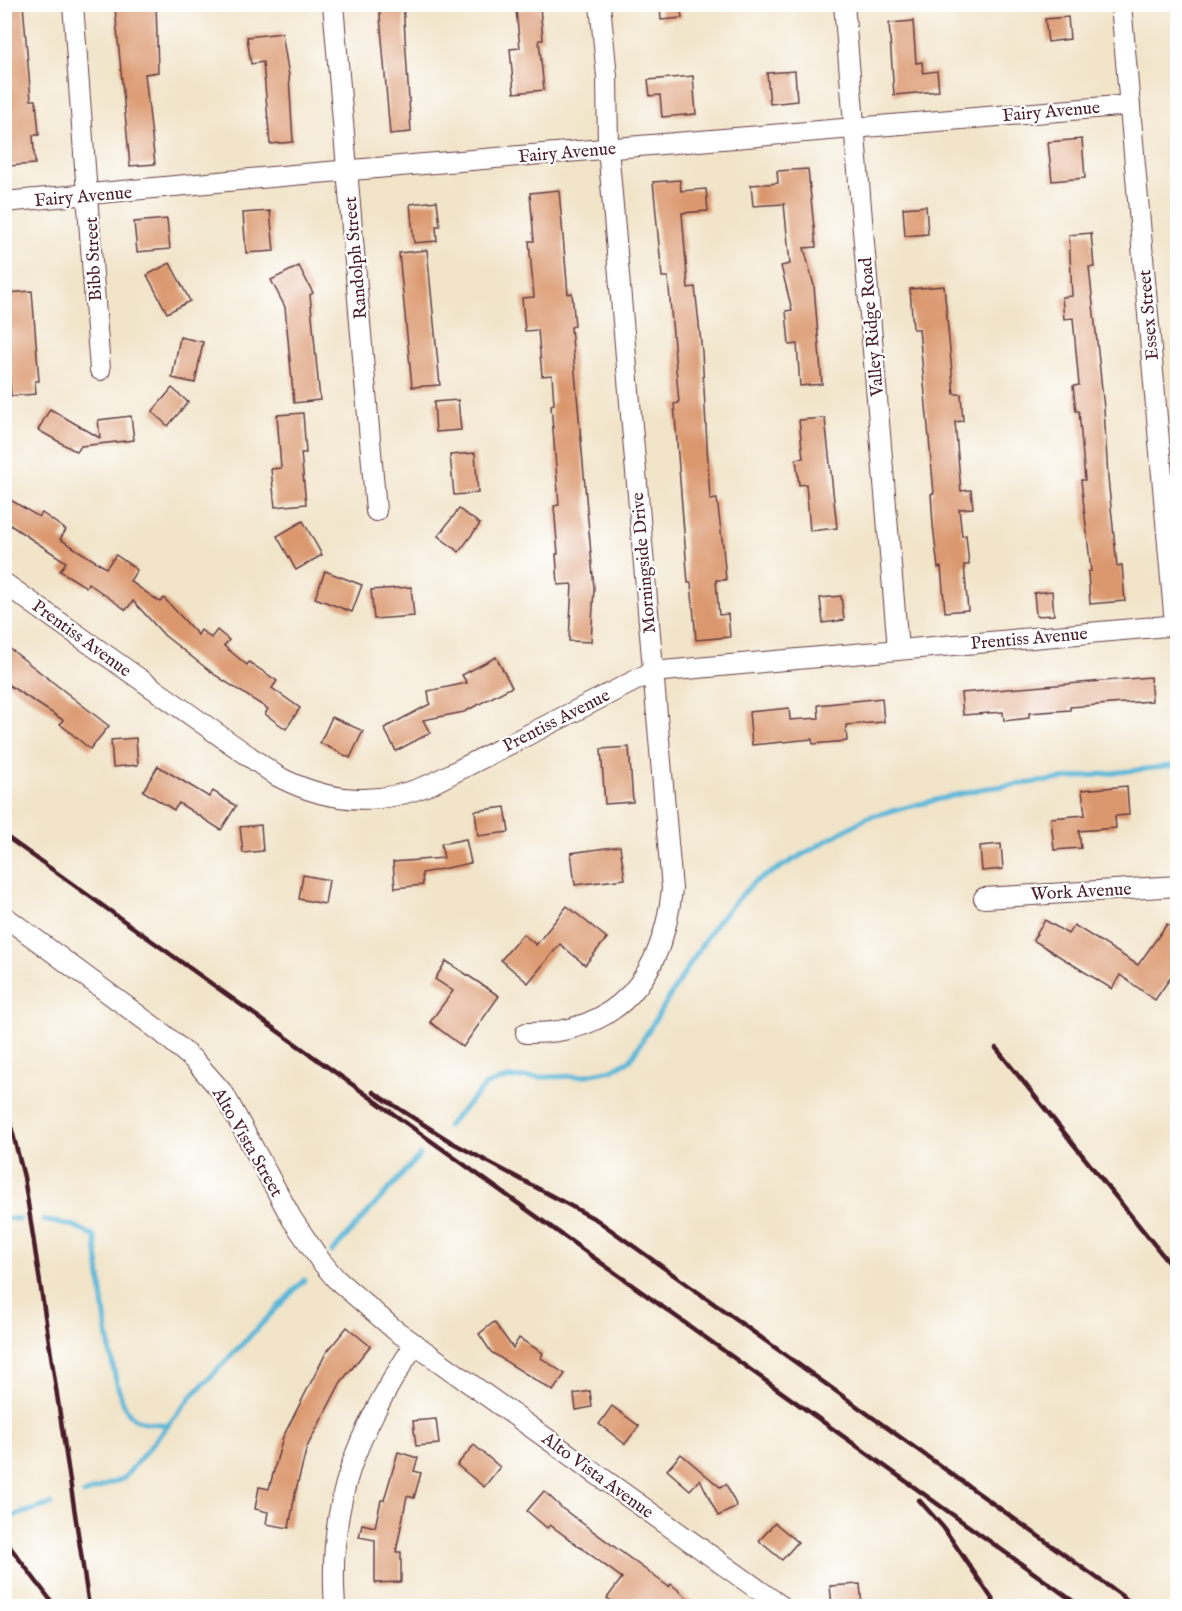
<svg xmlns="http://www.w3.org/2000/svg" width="1182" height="1611" viewBox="0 0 1182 1611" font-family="'IM FELL English',serif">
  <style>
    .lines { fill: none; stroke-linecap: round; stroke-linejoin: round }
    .stream { stroke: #5ab7d8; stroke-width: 5 }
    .building { fill: #db986e }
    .minor-casing { stroke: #633d43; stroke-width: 22 }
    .minor { stroke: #fff; stroke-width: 20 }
    .rail { stroke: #4a1f2b; stroke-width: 4.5 }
    .labels { text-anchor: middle; stroke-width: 4.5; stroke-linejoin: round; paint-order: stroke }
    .street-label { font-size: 18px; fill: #4a1f2b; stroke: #fff }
  </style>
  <rect width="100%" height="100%" fill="#fff"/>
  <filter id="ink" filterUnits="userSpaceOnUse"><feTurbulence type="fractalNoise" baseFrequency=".0167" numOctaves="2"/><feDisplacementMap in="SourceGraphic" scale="12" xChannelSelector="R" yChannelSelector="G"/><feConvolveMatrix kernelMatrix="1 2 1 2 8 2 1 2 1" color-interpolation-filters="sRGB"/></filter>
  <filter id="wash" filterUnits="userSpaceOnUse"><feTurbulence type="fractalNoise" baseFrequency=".008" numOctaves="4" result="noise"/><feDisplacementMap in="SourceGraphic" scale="24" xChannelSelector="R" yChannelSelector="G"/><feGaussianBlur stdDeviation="1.35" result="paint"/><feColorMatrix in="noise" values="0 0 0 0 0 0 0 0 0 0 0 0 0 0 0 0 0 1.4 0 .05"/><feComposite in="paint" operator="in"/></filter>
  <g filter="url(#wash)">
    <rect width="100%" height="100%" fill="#f1e4c9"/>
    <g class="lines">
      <!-- stream -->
      <g class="stream">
        <polyline points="447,1126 486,1085 508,1078 582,1076 612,1070 630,1060 715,924 753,883 868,817 980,789 1178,765"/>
        <polyline points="4,1218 20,1219"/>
        <path d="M43 1220 75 1226 95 1237C101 1275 109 1387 129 1413 138 1425 155 1423 168 1425"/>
        <polyline points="332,1252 420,1155"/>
        <polyline points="84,1494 124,1478 192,1396 304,1280"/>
        <polyline points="4,1519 51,1504"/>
      </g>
    </g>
    <g id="blocks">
      <!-- building -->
      <g class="building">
        <polygon points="4,4 23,4 31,100 36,100 39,135 33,135 35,164 8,166 7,155 4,155"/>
        <polygon points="156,4 158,72 145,74 155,164 130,166 115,8"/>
        <polygon points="379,4 403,4 411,132 390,134"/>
        <polygon points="660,4 680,4 682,18 661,20"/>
        <polygon points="540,7 543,40 539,40 544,90 514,93 510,49 520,48 516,10"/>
        <polygon points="1068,17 1070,39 1048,42 1045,19"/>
        <polygon points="913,21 916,63 922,62 923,73 937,71 939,91 894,95 889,23"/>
        <polygon points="282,33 289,76 293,142 270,144 263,62 251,64 247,37"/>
        <polygon points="795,71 797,101 770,104 767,73"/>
        <polygon points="693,76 696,114 662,117 660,95 650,96 648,80"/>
        <polygon points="1082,139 1085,178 1052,181 1048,142"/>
        <polygon points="808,169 816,247 804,248 814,286 822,384 800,386 797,344 789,345 786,311 792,310 781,266 790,264 784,204 753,206 751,185 778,183 777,171"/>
        <polygon points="680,180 681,191 706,189 708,211 682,213 688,288 695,287 702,352 710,500 717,499 723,547 726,580 716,580 719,615 728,614 730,637 696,640 691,583 688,583 674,404 679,403 668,277 662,277 653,182"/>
        <polygon points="559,190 568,294 572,293 575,326 571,327 594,588 591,642 569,641 572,584 558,585 556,554 558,554 554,506 559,505 551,405 554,404 552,375 542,376 538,330 525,331 522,298 534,297 529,241 534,241 530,193"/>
        <polygon points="437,201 440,226 436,226 437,241 414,243 410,204"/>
        <polygon points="926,206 928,234 905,236 903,208"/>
        <polygon points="270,211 274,251 246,253 243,213"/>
        <polygon points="167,219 170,249 137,252 134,222"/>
        <polygon points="1091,233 1094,267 1089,267 1104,408 1108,478 1117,566 1122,565 1125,601 1090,604 1088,572 1091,571 1081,480 1085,480 1079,411 1076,411 1073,386 1079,385 1073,318 1064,319 1062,297 1072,296 1069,235"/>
        <polygon points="427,250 440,385 412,387 399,253"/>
        <polygon points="170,263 190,301 167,313 147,275"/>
        <polygon points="299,266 313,293 310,295 320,400 294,403 285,307 271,280"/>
        <polygon points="944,286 954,394 961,394 963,421 955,422 961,491 971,490 973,508 959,509 962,536 966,535 969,565 964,565 968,610 945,612 941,567 938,568 933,525 931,494 934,493 919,329 913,329 910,289"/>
        <polygon points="32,291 39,381 35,381 36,394 11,396 6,341 10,341 6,293"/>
        <polygon points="180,337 203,342 195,383 172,378"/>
        <polygon points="172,388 188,402 168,426 152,412"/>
        <polygon points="458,400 461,430 436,432 434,402"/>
        <polygon points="50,409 100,438 98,420 131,416 134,440 81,446 77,452 38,430"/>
        <polygon points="303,413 306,453 301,453 306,504 275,507 271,469 281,468 277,415"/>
        <polygon points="825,418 837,528 810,531 806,484 799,485 796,459 803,458 799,420"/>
        <polygon points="475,453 478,493 454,495 450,455"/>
        <polygon points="4,496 39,517 42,513 66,530 60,539 106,568 116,555 137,570 130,581 160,602 164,598 198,635 201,630 211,638 217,630 229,640 224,646 247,665 249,662 277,681 272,688 300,708 286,729 265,714 268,709 215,675 165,636 133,601 126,610 88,583 86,587 60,571 66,562 4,521"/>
        <polygon points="459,509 480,524 459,552 438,536"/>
        <polygon points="303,521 322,555 296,570 277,536"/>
        <polygon points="325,571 362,585 352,612 315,598"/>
        <polygon points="411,587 414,616 374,619 371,590"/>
        <polygon points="1052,591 1054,615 1036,616 1034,593"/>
        <polygon points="841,596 844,620 823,623 820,598"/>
        <polygon points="4,644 109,726 90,749 60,724 63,720 4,682"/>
        <polygon points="496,657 512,687 464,712 423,720 430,733 396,751 384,728 430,704 428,691 467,683 462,675"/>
        <polygon points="1150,677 1152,701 1070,707 1070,710 1029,713 1029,718 1004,721 1003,712 963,715 961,693"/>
        <polygon points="882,698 884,722 846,725 847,741 813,744 812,739 752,745 749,712 789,708 790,720 819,718 818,705"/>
        <polygon points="332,717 363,731 350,758 320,743"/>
        <polygon points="136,738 138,765 113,767 111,740"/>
        <polygon points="629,747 633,802 605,804 601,749"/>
        <polygon points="158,766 209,797 213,791 236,806 221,830 179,803 174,810 143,791"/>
        <polygon points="1127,786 1129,815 1115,816 1116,828 1079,831 1081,848 1054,850 1051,818 1085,815 1082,790"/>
        <polygon points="505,807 509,832 478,836 475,811"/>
        <polygon points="261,825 263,851 243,853 240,827"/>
        <polygon points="466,839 471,863 422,873 423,885 395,888 393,862 444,858 441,844"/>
        <polygon points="1001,844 1003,869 982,871 980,846"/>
        <polygon points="620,846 625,879 575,885 571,853"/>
        <polygon points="303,875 329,880 325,904 299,899"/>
        <polygon points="567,906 607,938 585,965 560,944 528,983 501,960 523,934 536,945"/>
        <polygon points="1045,920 1068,934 1074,925 1138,965 1167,924 1178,932 1178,967 1155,1000 1120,975 1112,989 1033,940"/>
        <polygon points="446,961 499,996 463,1047 430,1022 453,991 435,979"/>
        <polygon points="494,1322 513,1348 519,1338 543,1353 541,1358 565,1374 553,1391 491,1352 479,1334"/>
        <polygon points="347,1327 370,1346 341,1382 307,1447 295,1494 289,1528 266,1524 268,1512 255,1509 259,1487 269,1489 283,1437 326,1353"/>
        <polygon points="590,1391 592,1407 576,1410 574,1394"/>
        <polygon points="612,1406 639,1426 625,1444 599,1424"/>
        <polygon points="436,1419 439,1444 416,1446 413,1421"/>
        <polygon points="474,1445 500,1467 484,1487 457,1465"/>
        <polygon points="398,1452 418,1458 414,1471 421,1473 414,1498 407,1496 396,1552 401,1552 401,1582 375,1583 375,1540 359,1537 362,1524 375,1527 381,1500 384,1500"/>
        <polygon points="681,1454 720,1487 726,1484 737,1507 718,1516 700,1479 690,1490 667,1470"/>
        <polygon points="544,1491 563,1509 669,1587 671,1584 697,1606 619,1606 607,1598 622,1578 550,1525 547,1528 527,1511"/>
        <polygon points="775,1523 798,1542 782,1560 759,1541"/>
        <polygon points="860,1584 862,1605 832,1606 830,1586"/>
      </g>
    </g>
  </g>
  <g filter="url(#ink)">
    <use href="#blocks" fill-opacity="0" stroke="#633d43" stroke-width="1.5"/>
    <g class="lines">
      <!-- minor casing -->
      <g class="minor-casing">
        <g id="minor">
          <polyline points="73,4 100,370"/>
          <polyline points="333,4 376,511"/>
          <polyline points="844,4 898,649"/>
          <polyline points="1121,4 1175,625"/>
          <polyline points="4,202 304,174 1130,105"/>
          <path d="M4 583 277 776C328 803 378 807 431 784L652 672 1178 625"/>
          <polyline points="984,898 1178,886"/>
          <polyline points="4,916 161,1032 195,1061 224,1094 292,1219 320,1260 336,1279 395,1330 781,1606"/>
          <path d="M526 1033C618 1035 663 976 672 889L608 148 607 77 600 4"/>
          <path d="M335 1606C327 1501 358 1430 415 1344"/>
        </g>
      </g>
      <!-- minor -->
      <use href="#minor" class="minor"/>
      <!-- rail -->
      <g class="rail">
        <polyline points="4,835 1080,1606"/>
        <polyline points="996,1048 1178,1274"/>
        <polyline points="373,1092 451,1142 597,1220 1136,1606"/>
        <polyline points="4,1099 24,1177 89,1606"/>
        <polyline points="919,1500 943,1527 997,1606"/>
        <polyline points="4,1539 55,1606"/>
      </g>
    </g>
  </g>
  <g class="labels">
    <!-- street labels -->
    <g class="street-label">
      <text transform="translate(1051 111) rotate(-5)" y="6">Fairy Avenue</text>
      <text transform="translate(567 152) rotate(-5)" y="6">Fairy Avenue</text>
      <text transform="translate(83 196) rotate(-5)" y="6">Fairy Avenue</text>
      <text transform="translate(355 258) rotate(-95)" y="6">Randolph Street</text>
      <text transform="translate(93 259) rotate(-93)" y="6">Bibb Street</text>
      <text transform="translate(1148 315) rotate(-95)" y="6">Essex Street</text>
      <text transform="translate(871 327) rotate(-95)" y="6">Valley Ridge Road</text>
      <text transform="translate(643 563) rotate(-95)" y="6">Morningside Drive</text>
      <text transform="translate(82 638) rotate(36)" y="6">Prentiss Avenue</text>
      <text transform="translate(1029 638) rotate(-5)" y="6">Prentiss Avenue</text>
      <text transform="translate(556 720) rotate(-27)" y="6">Prentiss Avenue</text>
      <text transform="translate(1081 891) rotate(-3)" y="6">Work Avenue</text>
      <text transform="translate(248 1142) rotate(60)" y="6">Alto Vista Street</text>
      <text transform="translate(598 1475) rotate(36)" y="6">Alto Vista Avenue</text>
    </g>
  </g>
  <!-- margin -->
  <rect width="1182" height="1611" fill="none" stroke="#fff" stroke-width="24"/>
</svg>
